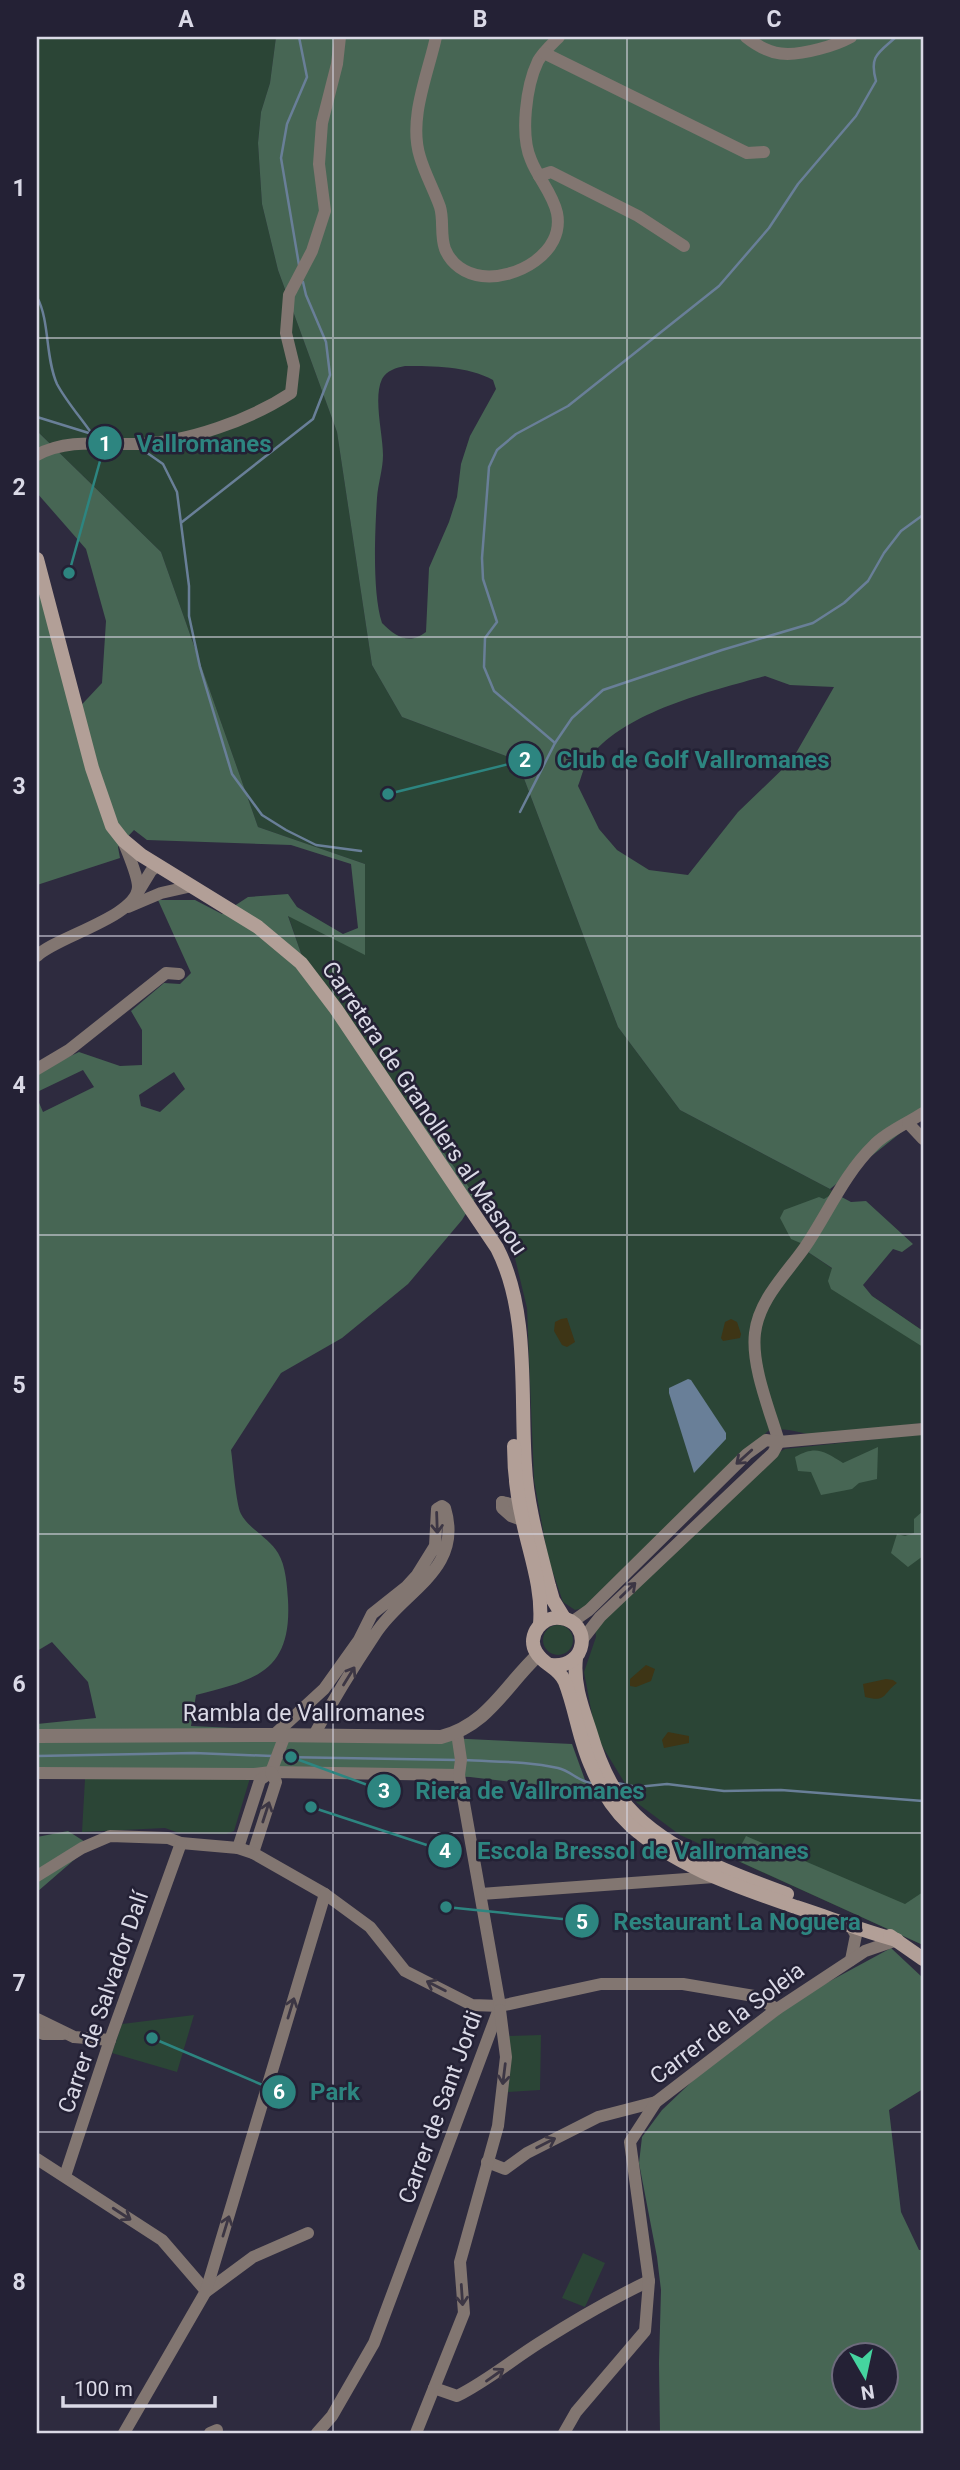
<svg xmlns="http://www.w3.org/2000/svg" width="960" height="2470" viewBox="0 0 960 2470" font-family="Roboto,sans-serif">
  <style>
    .green { fill: #2b4536 }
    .forest { fill: #476654; fill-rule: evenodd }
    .sand { fill: #3e3515 }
    .water { fill: #697f98 }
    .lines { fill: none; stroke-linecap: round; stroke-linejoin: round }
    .stream { stroke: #697f98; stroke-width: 2.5 }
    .minor { stroke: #827671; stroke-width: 12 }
    .tertiary { stroke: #827671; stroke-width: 14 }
    .secondary { stroke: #b29f97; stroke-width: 14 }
    .oneway { stroke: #3c3644 }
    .grid { fill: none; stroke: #dad9e6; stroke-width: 2; stroke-opacity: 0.55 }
    .labels { text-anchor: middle; stroke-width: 5; stroke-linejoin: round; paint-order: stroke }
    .street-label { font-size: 23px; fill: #dad9e6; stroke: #242135 }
    .leader { fill: none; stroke: #2d8580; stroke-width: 2.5 }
    .callout-dot { fill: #2d8580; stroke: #242135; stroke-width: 2.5 }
    .mark-label { font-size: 21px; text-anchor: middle; font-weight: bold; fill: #fff }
    .callout-label { font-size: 24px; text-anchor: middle; font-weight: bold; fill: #2d8580; stroke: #242135; stroke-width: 5; stroke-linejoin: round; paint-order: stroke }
    .neatline { fill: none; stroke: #dad9e6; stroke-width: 2.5 }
    .grid-label { font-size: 23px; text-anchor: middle; font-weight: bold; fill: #dad9e6 }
  </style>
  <rect width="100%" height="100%" fill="#2e2b3f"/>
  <!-- green -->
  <g class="green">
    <path d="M37 37H276L270 83 261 112 258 143 262 204 278 270 337 432 372 665 402 717 517 760 618 1027 680 1110 830 1189 834 1193 808 1252 923 1331V1423L816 1435C799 1434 785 1426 768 1431L583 1608 575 1610 563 1602 548 1558 534 1480 527 1308 514 1254 476 1197 303 959 288 915 365 954V864L258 827 161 552 37 431Z"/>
    <polygon points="923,1434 923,1945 680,1835 637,1803 596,1736 584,1672 596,1637 595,1628 774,1455 785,1449"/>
    <circle cx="558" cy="1640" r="15"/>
    <polygon points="250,1778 234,1831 226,1834 179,1833 165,1828 82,1832 85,1779"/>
    <polygon points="194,2015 177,2072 112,2053 122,2024"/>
    <polygon points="541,2035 540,2090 508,2092 509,2036"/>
    <polygon points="583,2253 605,2263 585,2307 562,2298"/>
  </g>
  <!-- forest -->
  <g class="forest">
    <path d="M276 37H923V1115L830 1189 680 1110 618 1027 517 760 402 717 372 665 337 432 278 270 262 204 258 143 261 112 270 83ZM405 366C433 366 468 366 493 380L496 389 470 436 461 464 457 497 449 522 429 568 426 632C409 645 396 637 382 623 372 593 375 530 377 498 378 484 383 469 383 455 383 434 373 398 382 379 387 370 396 368 405 366ZM765 676 790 685 834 687 792 760 738 812 688 875 649 870 617 850 599 829 578 786C582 776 584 764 591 756 626 711 712 691 765 676Z"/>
    <path d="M37 431 161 552 258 827 365 864V955L288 916 303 959 476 1197 462 1220 408 1284 342 1338 281 1373 231 1450C233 1463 236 1504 241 1514 249 1529 269 1538 278 1553 286 1566 287 1586 288 1600 292 1672 255 1680 196 1695L191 1726 572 1744 589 1791 470 1777 283 1768 37 1770V1724L96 1718 88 1682 52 1642 37 1651V1098L43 1112 94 1087 83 1070 37 1092V1072L79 1052 120 1066 142 1065V1030L131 1011 164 983 180 984 191 973 158 900H195L222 914 248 897 288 894 297 907 343 934 358 928 351 864 291 845 147 840 134 830 118 847 120 858 37 885V583L72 715 102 683 106 621 86 549 37 493ZM174 1072 185 1089 160 1112 141 1106 139 1095Z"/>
    <polygon points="834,1193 851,1202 866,1201 913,1244 902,1252 893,1249 863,1285 872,1296 923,1331 923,1347 831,1289 828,1281 832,1268 808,1252 810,1247 791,1239 780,1218 784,1210 819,1197 824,1199"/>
    <path d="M878 1447 877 1479 859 1483 852 1489 821 1495 811 1472 798 1471 795 1457C816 1445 824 1451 843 1463Z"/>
    <polygon points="923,1511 923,1556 908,1567 891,1553 897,1534 905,1536 914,1533 914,1519"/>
    <polygon points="68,1831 93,1847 82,1853 37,1892 37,1837"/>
    <polygon points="746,1836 905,1904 923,1892 923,1945 734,1859"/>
    <path d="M891 1948 923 1978V2089L889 2110 901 2212 919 2250H923V2433H660L659 2363 661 2290 657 2257 639 2163 642 2137 662 2110 704 2070 808 1993ZM844 2354H886V2396H844Z"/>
  </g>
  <!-- sand -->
  <g class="sand">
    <polygon points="567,1318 575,1342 567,1347 562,1345 554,1331 555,1322 561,1319"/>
    <polygon points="731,1319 737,1322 741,1334 740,1338 723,1341 721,1338 725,1322"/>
    <polygon points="646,1665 655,1669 651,1681 636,1687 630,1686 630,1679"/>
    <path d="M886 1679 893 1680 897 1683C883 1693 887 1703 865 1697L863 1684Z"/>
    <polygon points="668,1732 689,1736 689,1743 664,1748 662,1740"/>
  </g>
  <!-- water -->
  <polygon class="water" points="688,1379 691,1380 726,1433 726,1439 694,1473 669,1393 669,1388"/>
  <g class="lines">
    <!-- stream -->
    <g class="stream">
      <polyline points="299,265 281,158 287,124 307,77 299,37"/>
      <path d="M37 297C50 321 45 357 57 384 66 401 81 418 92 434"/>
      <polyline points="37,417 92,434"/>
      <polyline points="143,450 163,464 177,492 189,586 189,616 200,667 232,774 262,815 286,830 316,845 361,851"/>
      <polyline points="182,522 313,419 330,375 326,342 306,295 303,282"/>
      <path d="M555 743 494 691 484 667 485 638 497 622 483 579 482 558 489 467 497 450 516 434 568 406 719 286 769 228 798 184 856 116 876 81C869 56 878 53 896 37"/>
      <polyline points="520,812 555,743 572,718 603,690 722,650 813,623 844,603 868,581 884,553 901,531 923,515"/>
      <polyline points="37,1756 194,1753 272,1756"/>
      <polyline points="282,1757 457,1760"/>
      <path d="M464 1760C496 1762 526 1761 558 1768 571 1771 579 1782 592 1783"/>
      <polyline points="617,1783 637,1787 667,1784 724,1791 781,1790 923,1801"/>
    </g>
    <!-- minor -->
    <g class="minor">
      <path d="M436 37C428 74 408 119 420 157 425 174 434 190 440 207 444 220 440 235 445 249 451 264 465 274 482 276 516 280 565 253 557 213 553 194 538 178 531 160 520 135 526 86 538 61 543 52 552 44 559 37"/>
      <path d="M746 37C771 57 789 57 819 49 831 46 840 43 851 37"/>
      <polyline points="544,53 747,153 764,152"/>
      <polyline points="539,176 551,172 638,216 684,246"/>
      <path d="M37 455C68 438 104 445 138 444 188 442 250 420 291 393L294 366 286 333 289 295 312 251 325 211 319 164 322 123 337 64 340 37"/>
      <polyline points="137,894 151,871 158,865"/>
      <polyline points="128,907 161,893 192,886"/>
      <path d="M37 956C55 937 137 917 138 887 138 875 127 852 123 840"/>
      <polyline points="37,1069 69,1050 166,973 179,974"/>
      <path d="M923 1113C908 1123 886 1132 874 1145 844 1174 828 1213 805 1247 787 1273 759 1299 755 1333 751 1366 770 1411 779 1442L923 1429"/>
      <polyline points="908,1123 923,1139"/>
      <polyline points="502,1502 525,1507"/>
      <polyline points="502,1502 502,1508 511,1516 522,1520"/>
      <polyline points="572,1622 589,1610 747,1454 766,1440 779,1442 773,1453 600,1617 582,1640"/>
      <path d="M274 1735 324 1689 359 1640 372 1614 406 1587 417 1575 435 1546 437 1509 442 1506 445 1508C464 1570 403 1591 376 1633 354 1666 333 1700 314 1735"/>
      <polyline points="37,1773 254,1774 271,1772 459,1775"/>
      <polyline points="238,1848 260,1780 271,1772 285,1735"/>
      <polyline points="253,1853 276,1782 271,1772"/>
      <polyline points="37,1876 82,1848 110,1836 168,1838 181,1843 238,1848 253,1853 325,1894 370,1927 405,1971 472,2005 500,2006 601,1984 683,1984 754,1996 777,2009"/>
      <polyline points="481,1894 714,1877"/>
      <polyline points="850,1925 856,1935 851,1960"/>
      <polyline points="37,2019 74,2037 110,2040"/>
      <polyline points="37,2031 43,2034 63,2034"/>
      <polyline points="37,2159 162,2240 206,2291"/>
      <polyline points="487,2162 505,2169 527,2153 598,2117 656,2102"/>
      <polyline points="65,2176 110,2040 181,1843"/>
      <polyline points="207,2291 253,2257 308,2233"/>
      <path d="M434 2388 457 2396C487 2381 512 2360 539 2343 575 2320 611 2299 649 2281"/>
      <polyline points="124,2433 206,2291 325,1894"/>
      <polyline points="210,2433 217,2430"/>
      <polyline points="317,2433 332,2416 374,2343 500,2006 459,1775 461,1760 457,1733"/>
      <polyline points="416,2433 464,2313 460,2262 498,2126 506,2057 500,2010"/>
      <polyline points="564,2433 576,2412 645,2331 649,2281 630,2142 656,2102 777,2009 865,1951 897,1940"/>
    </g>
    <!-- tertiary -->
    <path class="tertiary" d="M37 1736 274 1735 441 1737C488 1725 505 1686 538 1655"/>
    <!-- secondary -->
    <g class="secondary">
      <path d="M37 559 92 768 112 826 123 840 141 855 258 927 301 963 336 1009 497 1248C530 1312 520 1395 525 1465 527 1506 539 1546 549 1586L553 1600 564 1618"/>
      <path d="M514 1446C514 1471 517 1496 523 1522 530 1555 543 1589 540 1624"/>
      <path d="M576 1658C573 1684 582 1707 590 1731 597 1755 606 1779 621 1799 658 1848 732 1874 787 1894"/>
      <path d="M551 1665C588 1669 592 1622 561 1618 543 1615 526 1635 536 1652 543 1665 559 1667 565 1682 576 1710 579 1741 592 1768 601 1790 613 1809 630 1825 676 1867 739 1887 796 1907 830 1918 863 1931 897 1940"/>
      <polyline points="890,1936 923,1959"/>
    </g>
  </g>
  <!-- one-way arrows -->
  <defs><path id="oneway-shaft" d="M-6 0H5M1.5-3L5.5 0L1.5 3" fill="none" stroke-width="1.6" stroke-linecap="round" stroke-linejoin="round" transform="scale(1.75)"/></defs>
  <g class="oneway">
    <use href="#oneway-shaft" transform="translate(744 1457) rotate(138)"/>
    <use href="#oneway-shaft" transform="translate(437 1523) rotate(88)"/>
    <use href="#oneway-shaft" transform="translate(628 1590) rotate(-44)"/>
    <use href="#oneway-shaft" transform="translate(349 1676) rotate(-58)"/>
    <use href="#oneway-shaft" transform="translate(266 1812) rotate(-72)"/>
    <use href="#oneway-shaft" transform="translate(436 1986) rotate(-153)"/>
    <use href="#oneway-shaft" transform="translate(291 2008) rotate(-73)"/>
    <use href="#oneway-shaft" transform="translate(504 2074) rotate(97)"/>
    <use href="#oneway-shaft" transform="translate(546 2143) rotate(-27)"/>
    <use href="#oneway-shaft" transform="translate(122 2214) rotate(33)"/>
    <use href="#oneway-shaft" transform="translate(226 2226) rotate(-73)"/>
    <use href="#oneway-shaft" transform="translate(462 2295) rotate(86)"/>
    <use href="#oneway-shaft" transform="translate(495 2375) rotate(-35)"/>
  </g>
  <!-- grid -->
  <path class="grid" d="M333 37V2433M627 37V2433M37 338H923M37 637H923M37 936H923M37 1235H923M37 1534H923M37 1833H923M37 2132H923"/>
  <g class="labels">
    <!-- street labels -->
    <g class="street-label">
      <text transform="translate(425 1108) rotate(56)" y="8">Carretera de Granollers al Masnou</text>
      <text x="304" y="1721">Rambla de Vallromanes</text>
      <text transform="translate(103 2002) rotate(-71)" y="8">Carrer de Salvador Dalí</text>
      <text transform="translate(727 2023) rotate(-37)" y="8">Carrer de la Soleia</text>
      <text transform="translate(440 2107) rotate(-70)" y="8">Carrer de Sant Jordi</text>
    </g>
  </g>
  <!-- callouts -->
  <path class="leader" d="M69 573L105 443M388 794L525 760M291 1757L384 1791M311 1807L445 1851M446 1907L582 1921M152 2038L279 2092"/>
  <g class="callout-dot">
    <circle cx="69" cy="573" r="7"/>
    <circle cx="388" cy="794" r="7"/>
    <circle cx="291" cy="1757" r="7"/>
    <circle cx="311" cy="1807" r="7"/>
    <circle cx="446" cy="1907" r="7"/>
    <circle cx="152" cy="2038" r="7"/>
    <circle cx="105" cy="443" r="18"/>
    <circle cx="525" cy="760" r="18"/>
    <circle cx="384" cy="1791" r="18"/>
    <circle cx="445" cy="1851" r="18"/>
    <circle cx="582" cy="1921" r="18"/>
    <circle cx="279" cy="2092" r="18"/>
  </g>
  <g class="mark-label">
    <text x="105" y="451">1</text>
    <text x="525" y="767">2</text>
    <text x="384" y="1798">3</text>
    <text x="445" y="1858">4</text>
    <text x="582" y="1929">5</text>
    <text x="279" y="2099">6</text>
  </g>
  <g class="callout-label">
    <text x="204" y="452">Vallromanes</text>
    <text x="693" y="768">Club de Golf Vallromanes</text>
    <text x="530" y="1799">Riera de Vallromanes</text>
    <text x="643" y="1859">Escola Bressol de Vallromanes</text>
    <text x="737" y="1930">Restaurant La Noguera</text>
    <text x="335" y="2100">Park</text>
  </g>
  <!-- border -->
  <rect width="960" height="2470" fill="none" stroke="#242135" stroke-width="77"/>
  <!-- north arrow -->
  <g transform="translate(865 2376) rotate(171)"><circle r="33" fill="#242135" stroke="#6d6b7c" stroke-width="2"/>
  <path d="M0-5L12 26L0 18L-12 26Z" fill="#45d49f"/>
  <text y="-10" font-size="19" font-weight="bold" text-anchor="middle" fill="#dad9e6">N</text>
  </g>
  <!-- scale -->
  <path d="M63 2396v10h152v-10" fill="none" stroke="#dad9e6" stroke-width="3.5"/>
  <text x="74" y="2396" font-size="21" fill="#dad9e6" stroke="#242135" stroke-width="5" paint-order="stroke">100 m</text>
  <rect x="38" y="38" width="884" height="2394" class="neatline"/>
  <g class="grid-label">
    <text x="186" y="27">A</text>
    <text x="480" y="27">B</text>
    <text x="774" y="27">C</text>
    <text x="19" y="196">1</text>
    <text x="19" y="495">2</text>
    <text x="19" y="794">3</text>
    <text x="19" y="1093">4</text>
    <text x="19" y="1393">5</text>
    <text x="19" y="1692">6</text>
    <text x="19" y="1991">7</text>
    <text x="19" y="2290">8</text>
  </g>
</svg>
